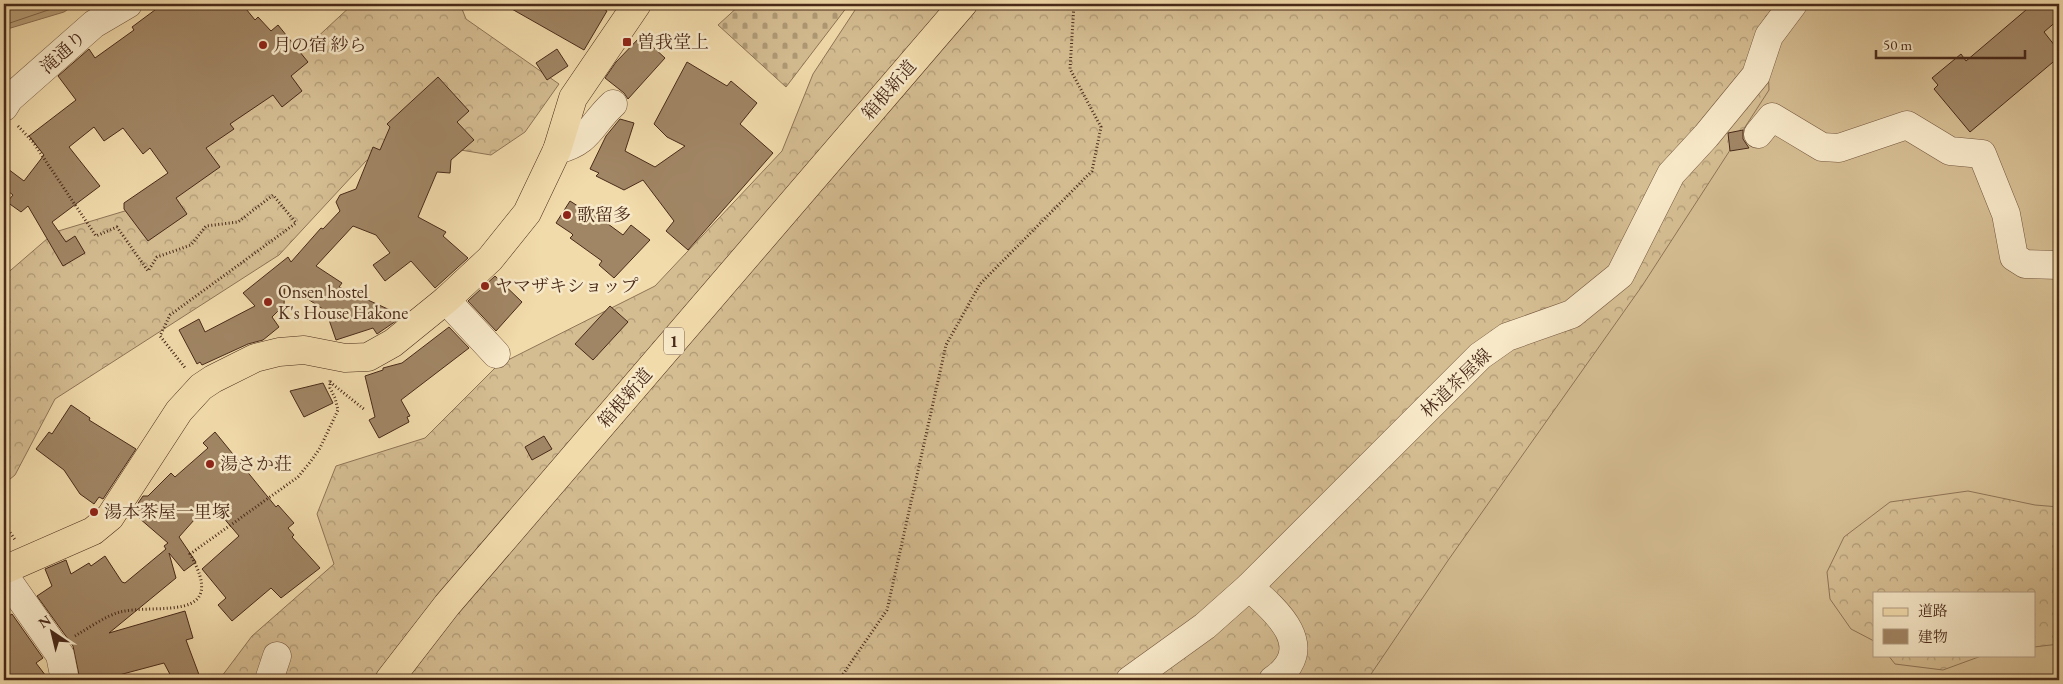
<svg xmlns="http://www.w3.org/2000/svg" width="2063" height="684" viewBox="0 0 2063 684" font-family="'EB Garamond','Noto Serif JP',serif">
  <style>
    .grass { fill: #d5bd92; stroke: #8f7456; fill-rule: evenodd }
    .forest { fill: url(#forest-crowns); stroke: #8f7456 }
    .cemetery { fill: url(#cemetery-stones); stroke: #8f7456 }
    .water { fill: #b99f79; stroke: #8c7053 }
    .lines { fill: none; stroke-linecap: round; stroke-linejoin: round }
    .shore { stroke: #816449; stroke-width: 1 }
    .building { fill: #a18665; stroke: #492a19 }
    .minor-casing { stroke: #73563e; stroke-width: 29 }
    .major-casing { stroke: #492a19; stroke-width: 29 }
    .highway-casing { stroke: #492a19; stroke-width: 29 }
    .path { stroke: #492a19; stroke-width: 3; stroke-dasharray: 1 2.5; stroke-linecap: butt }
    .minor { stroke: #f7e8c8; stroke-width: 28 }
    .major { stroke: #f2dbab; stroke-width: 28 }
    .highway { stroke: #f2dbab; stroke-width: 28 }
    .poi-dot { fill: #8f2418; stroke: #f7e8c8; stroke-width: 2 }
    .labels { text-anchor: middle; stroke-width: 5; stroke-linejoin: round; paint-order: stroke }
    .shield { fill: #f7e8c8; stroke: #7d634e; stroke-width: 1 }
    .shield-label { font-size: 16px; font-weight: bold; fill: #492a19 }
    .poi-label { font-size: 18px; fill: #492a19; stroke: #f7e8c8; text-anchor: start }
    .street-label { font-size: 18px; fill: #492a19; stroke: #f7e8c8 }
  </style>
  <defs>
    <pattern id="forest-crowns" width="20" height="18" patternUnits="userSpaceOnUse" patternTransform="scale(1.25)"><rect width="20" height="18" fill="#d5bd92"/><path d="M2 6a3 3 0 1 1 6 0M12 15a3 3 0 1 1 6 0" fill="none" stroke="#af9a76"/></pattern>
    <pattern id="cemetery-stones" width="16" height="16" patternUnits="userSpaceOnUse" patternTransform="scale(1.25)"><rect width="16" height="16" fill="#d5bd92"/><path d="M2 7V4a2 2 0 0 1 4 0v3zM10 15v-3a2 2 0 0 1 4 0v3z" fill="#af9a76"/></pattern>
  </defs>
  <rect width="100%" height="100%" fill="#f2dbab"/>
  <filter id="stains"><feTurbulence type="fractalNoise" baseFrequency=".004" numOctaves="4"/><feColorMatrix values="0 0 0 0 .2 0 0 0 0 .09 0 0 0 0 .02 0 0 0 .5 -.17"/></filter>
  <radialGradient id="worn" r=".72"><stop offset=".6" stop-color="#630" stop-opacity="0"/><stop offset="1" stop-color="#630" stop-opacity=".3"/></radialGradient>
  <!-- grass -->
  <path class="grass" d="M1800 4H2059V680H1289ZM1874 593H2034V655H1874Z"/>
  <!-- forest -->
  <g class="forest">
    <polygon points="353,4 460,4 466,19 559,84 525,132 491,155 418,143 366,161 279,255 55,399 15,475 4,484 4,276 55,232 148,204 231,117"/>
    <polygon points="859,4 1779,4 1766,16 1769,90 1642,286 1449,559 1367,680 219,680 252,636 334,564 317,514 336,466 425,438 498,365 655,286 782,151 813,74"/>
    <polygon points="1968,491 2035,505 2059,507 2059,644 2034,647 2034,593 1874,593 1874,641 1851,629 1830,599 1827,572 1844,537 1890,502"/>
    <polygon points="1888,655 1984,655 1943,670 1895,664"/>
  </g>
  <!-- cemetery -->
  <polygon class="cemetery" points="741,4 846,4 847,7 786,87 718,25"/>
  <!-- water -->
  <polygon class="water" points="6,4 76,4 64,12 4,30 4,5"/>
  <g class="lines">
    <!-- shore -->
    <polyline class="shore" points="4,25 66,4"/>
  </g>
  <!-- building -->
  <g class="building">
    <polygon points="163,4 170,4 174,9 181,4 242,4 255,20 258,17 271,31 278,25 308,62 291,76 302,91 282,107 273,95 230,124 234,129 206,148 220,167 176,198 187,214 148,241 124,209 124,203 168,173 150,148 143,154 123,128 104,141 94,127 69,147 100,186 52,222 66,242 75,236 85,253 63,266 28,206 21,212 7,202 13,195 4,188 4,166 24,181 44,155 29,136 76,100 58,76 89,49 95,58 134,30 132,27"/>
    <polygon points="503,4 595,4 607,11 584,50"/>
    <polygon points="2033,4 2059,4 2059,19 2044,32 2059,51 2059,57 1970,132 1934,89 1938,85 1932,78 1961,54 1966,61"/>
    <polygon points="641,36 665,58 628,99 624,93 605,78 616,62"/>
    <polygon points="557,49 568,66 547,80 536,63"/>
    <polygon points="687,62 727,86 731,81 757,103 740,124 773,153 688,250 666,231 674,221 643,180 624,190 596,176 599,173 590,169 606,136 620,119 634,123 625,151 655,167 685,146 667,137 654,124"/>
    <polygon points="438,77 469,111 457,122 474,140 451,160 450,173 437,172 418,217 446,232 443,236 468,258 435,288 411,261 385,281 373,265 390,253 376,235 353,226 316,266 342,283 339,287 390,310 396,321 377,334 373,328 336,340 326,311 285,284 284,305 272,317 279,327 263,340 248,344 202,365 200,362 197,364 179,330 199,319 205,332 255,306 243,293 288,257 291,262 321,228 323,229 340,211 336,202 340,195 356,189 373,147 380,150 390,127 387,124"/>
    <polygon points="1743,130 1743,139 1749,148 1730,151 1728,133"/>
    <polygon points="570,201 587,212 589,210 623,235 631,225 650,240 614,278 599,265 602,261 570,238 573,235 571,233 556,223"/>
    <polygon points="495,276 522,302 496,331 468,301"/>
    <polygon points="610,306 628,322 593,360 575,344"/>
    <polygon points="449,327 469,348 401,400 410,416 407,417 409,422 379,438 369,420 375,417 365,376 383,370 383,368 402,363"/>
    <polygon points="323,383 333,403 304,417 290,391"/>
    <polygon points="71,405 90,418 89,420 136,449 103,499 99,497 94,504 80,494 64,470 36,449 49,432 52,434"/>
    <polygon points="215,432 276,507 278,505 294,523 288,528 294,535 292,537 320,568 281,598 271,588 232,621 218,605 226,598 202,569 239,536 210,502 179,537 196,562 184,571 169,553 176,578 109,633 185,611 193,638 186,640 201,680 173,680 164,663 119,675 122,680 80,680 73,646 37,596 52,586 45,569 66,560 71,574 89,563 91,566 105,556 122,582 125,583 166,549 164,546 168,543 132,512 143,496 148,496 171,473 175,477 208,448 203,443"/>
    <polygon points="544,436 552,449 532,460 525,447"/>
    <polygon points="12,614 43,658 36,663 49,680 17,680 4,672 4,619"/>
  </g>
  <g class="lines">
    <!-- minor casing -->
    <g class="minor-casing">
      <g id="minor">
        <polyline points="4,107 9,99 94,24 128,4"/>
        <polyline points="1758,134 1772,117 1822,147 1839,148 1907,125 1950,151 1982,154 2006,214 2014,257 2025,264 2059,265"/>
        <path d="M557 150C591 141 590 125 613 104"/>
        <polyline points="446,300 496,354"/>
        <polyline points="4,575 60,655 65,680"/>
        <path d="M1249 587C1277 611 1319 648 1273 680"/>
        <polyline points="269,680 277,656"/>
        <polyline points="1130,680 1205,626 1249,587 1480,356 1507,337 1572,314 1620,275 1671,174 1706,136 1756,75 1769,36 1793,4"/>
      </g>
    </g>
    <!-- major casing -->
    <g class="major-casing">
      <polyline id="major" points="4,570 93,531 110,517 179,411 201,387 213,379 255,358 279,352 304,350 345,358 368,357 393,343 446,300 490,259 527,213 557,150 573,98 637,4"/>
    </g>
    <!-- highway casing -->
    <g class="highway-casing">
      <polyline id="highway" points="389,680 447,605 963,4"/>
    </g>
    <!-- path -->
    <g class="path">
      <polyline points="18,126 33,142 96,236 117,227 148,271 157,257 191,245 206,226 238,222 273,195 296,223 170,315 160,336 186,369"/>
      <polyline points="330,382 365,410"/>
      <polyline points="4,524 16,541"/>
      <path d="M75 636C89 628 105 616 120 612 157 603 230 624 190 554L298 477 311 461 320 448 338 410 335 398 330 388V379"/>
      <polyline points="839,680 887,610 946,345 980,284 1092,171 1101,127 1070,69 1074,4"/>
    </g>
    <!-- minor -->
    <use href="#minor" class="minor"/>
    <!-- major -->
    <use href="#major" class="major"/>
    <!-- highway -->
    <use href="#highway" class="highway"/>
  </g>
  <!-- markers -->
  <g class="poi-dot">
    <rect x="622" y="37" width="10" height="10" rx="2.5"/>
    <circle cx="263" cy="45" r="5"/>
    <circle cx="567" cy="215" r="5"/>
    <circle cx="485" cy="286" r="5"/>
    <circle cx="268" cy="302" r="5"/>
    <circle cx="210" cy="464" r="5"/>
    <circle cx="94" cy="512" r="5"/>
  </g>
  <g class="labels">
    <!-- shield labels -->
    <rect class="shield" x="664" y="327.5" width="20" height="27" rx="4"/>
    <g class="shield-label">
      <text x="674" y="347">1</text>
    </g>
    <!-- poi labels -->
    <g class="poi-label">
      <text x="637" y="48">曽我堂上</text>
      <text x="273" y="51">月の宿 紗ら</text>
      <text x="577" y="221">歌留多</text>
      <text x="495" y="292">ヤマザキショップ</text>
      <text x="278" y="298">Onsen hostel<tspan x="278" dy="21">K's House Hakone</tspan></text>
      <text x="220" y="470">湯さか荘</text>
      <text x="104" y="518">湯本茶屋一里塚</text>
    </g>
    <!-- street labels -->
    <g class="street-label">
      <text transform="translate(63 52) rotate(-42)" y="6">滝通り</text>
      <text transform="translate(889 90) rotate(-49)" y="6">箱根新道</text>
      <text transform="translate(1456 383) rotate(-44)" y="6">林道茶屋線</text>
      <text transform="translate(625 398) rotate(-49)" y="6">箱根新道</text>
    </g>
  </g>
  <!-- margin -->
  <rect width="2063" height="684" fill="none" stroke="#f2dbab" stroke-width="20"/>
  <rect x="5" y="5" width="2053" height="674" fill="none" stroke="#492a19" stroke-width="2.5"/>
  <rect x="10" y="10" width="2043" height="664" fill="none" stroke="#492a19"/>
  <!-- legend -->
  <rect x="1873" y="592" width="162" height="65" fill="#f7e8c8" stroke="#b19c82"/>
  <rect x="1883" y="608" width="25" height="8" fill="#f2dbab" stroke="#b19c82"/>
  <text x="1918" y="616" font-size="15" fill="#492a19">道路</text>
  <rect x="1883" y="629" width="25" height="15" fill="#a18665" stroke="#b19c82"/>
  <text x="1918" y="642" font-size="15" fill="#492a19">建物</text>
  <!-- north arrow -->
  <g transform="translate(52 632) rotate(325)" stroke="#f7e8c8" stroke-width="4" paint-order="stroke">
  <path d="M0-4L9 19L0 12L-9 19Z" fill="#492a19"/>
  <text y="-8" font-size="14" font-weight="bold" text-anchor="middle" fill="#492a19">N</text>
  </g>
  <!-- scale -->
  <path d="M1876 50v8h149v-8" fill="none" stroke="#492a19" stroke-width="2.5"/>
  <text x="1883" y="50" font-size="15" fill="#492a19" stroke="#f7e8c8" stroke-width="4" paint-order="stroke">50 m</text>
  <rect width="100%" height="100%" filter="url(#stains)"/>
  <rect width="100%" height="100%" fill="url(#worn)"/>
</svg>
